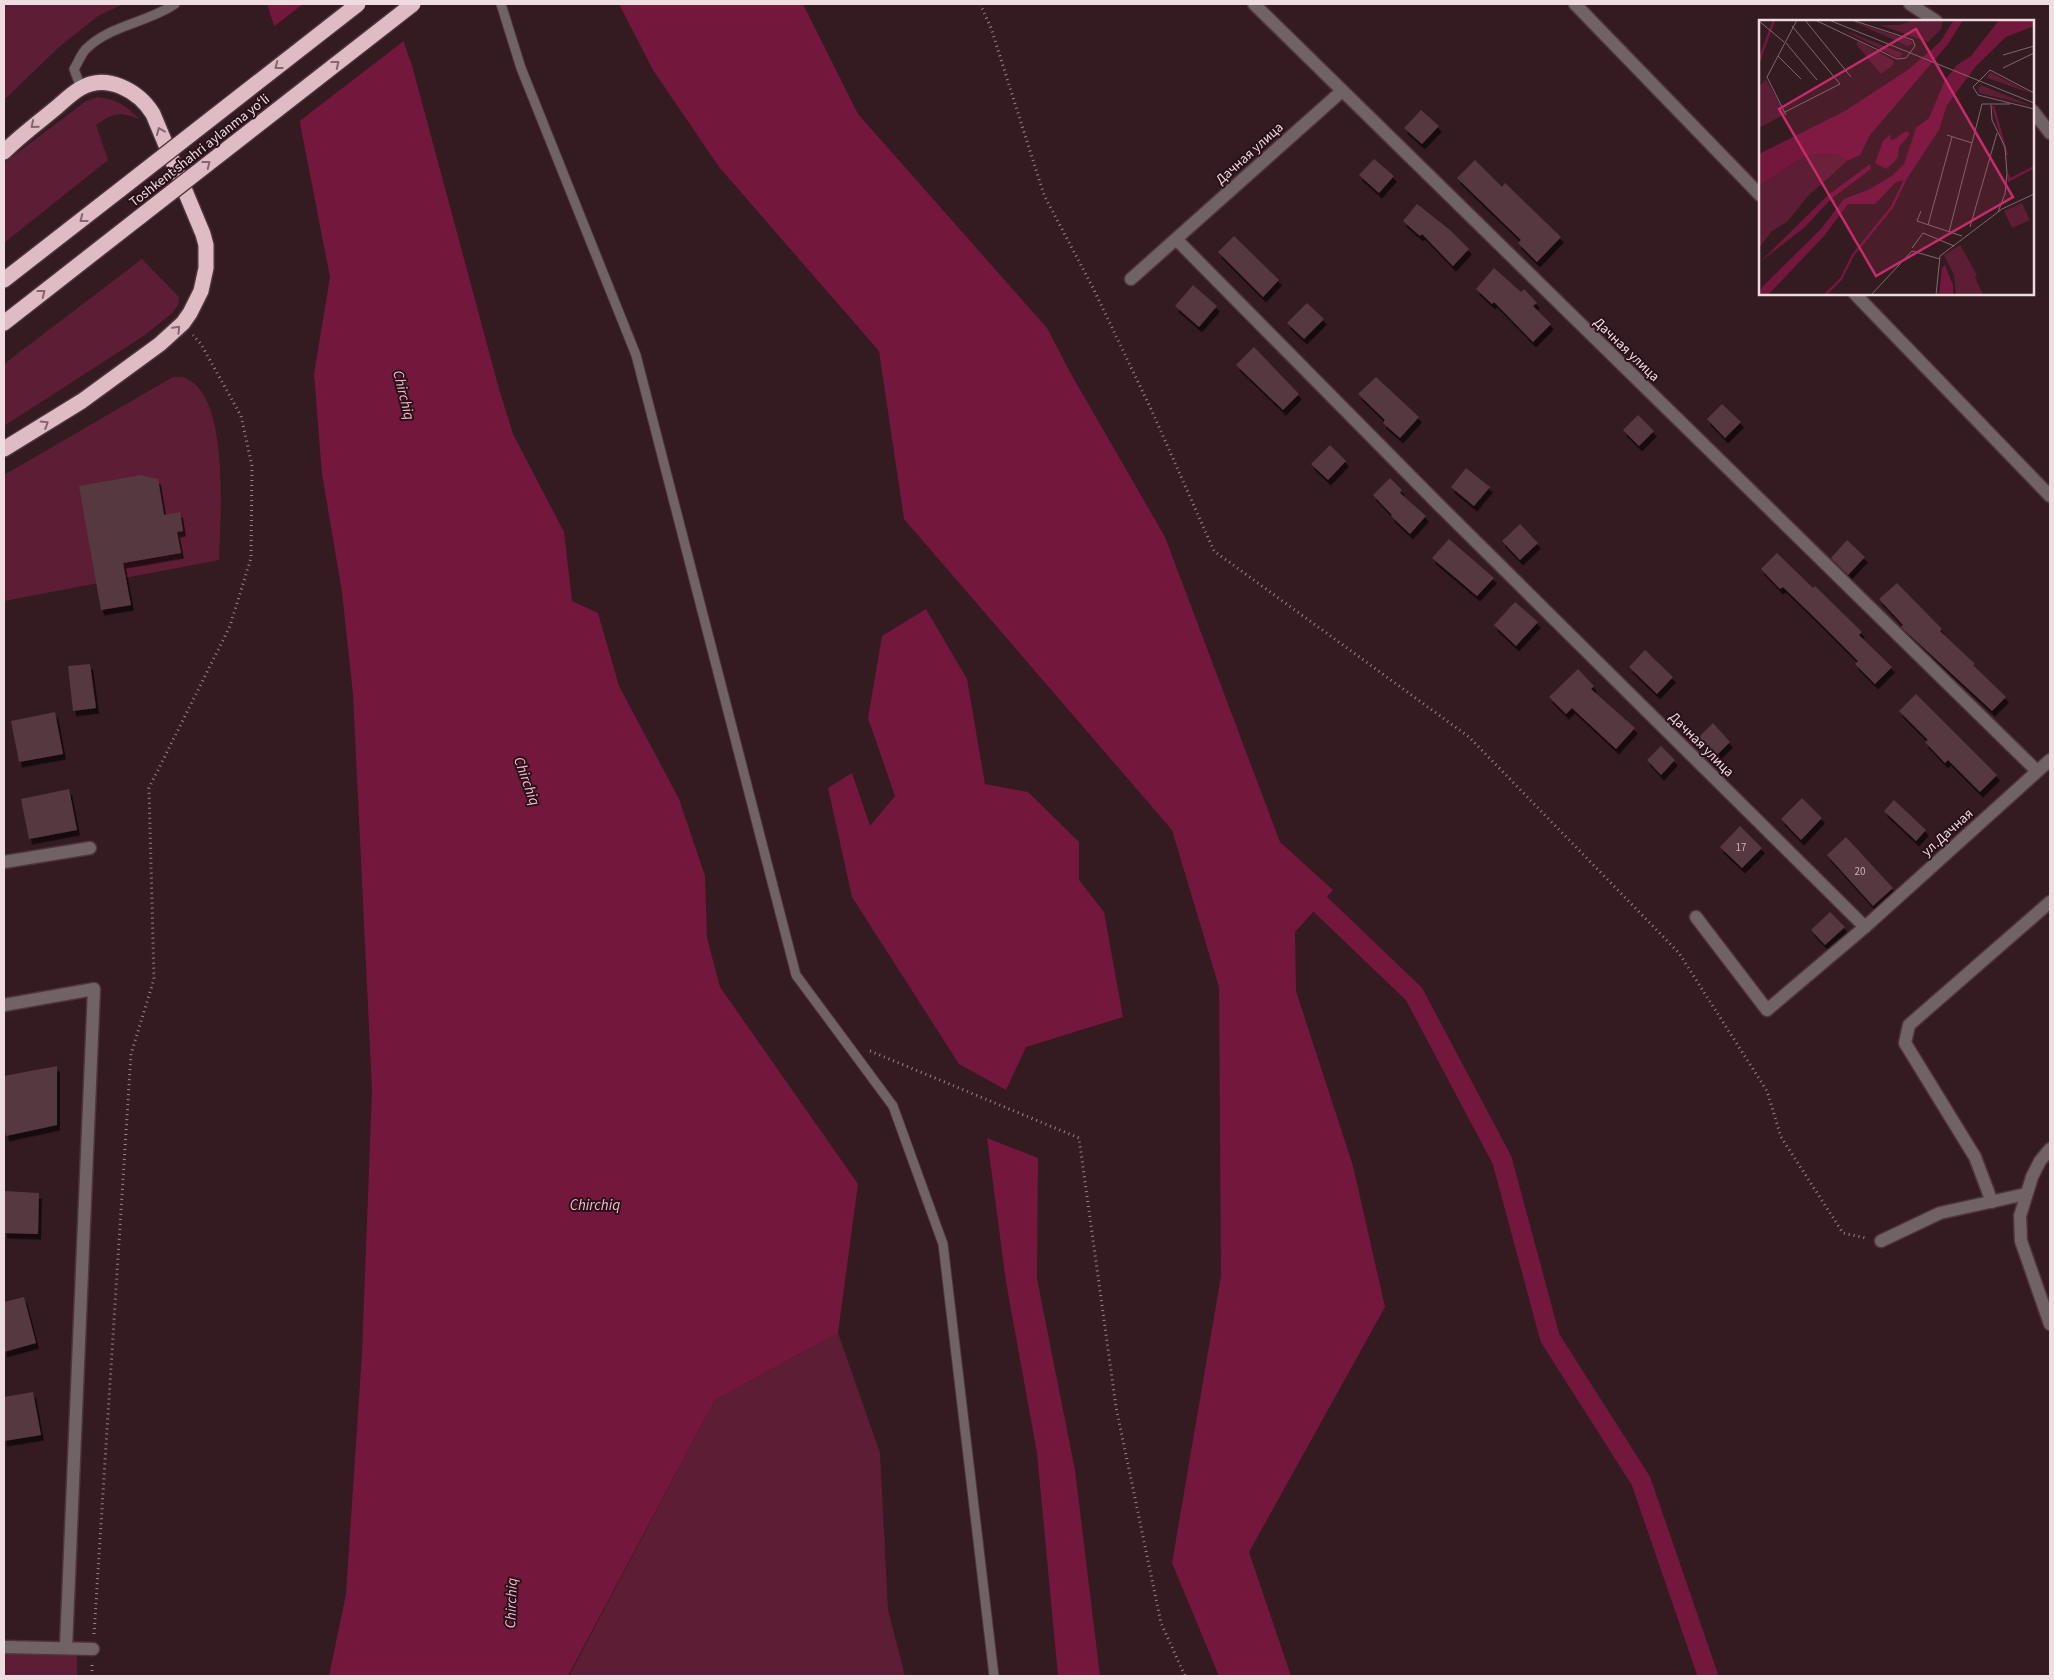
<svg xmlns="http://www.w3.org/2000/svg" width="2054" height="1680" viewBox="0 0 2054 1680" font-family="'Source Sans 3',sans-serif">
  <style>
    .green { fill: #5d1e35 }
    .water { fill: #74173d }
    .pier { fill: #341a21 }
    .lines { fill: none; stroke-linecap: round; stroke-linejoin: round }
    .canal { stroke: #74173d; stroke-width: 20 }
    .building { fill: #553840; filter: url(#shadow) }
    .lane-casing { stroke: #4e353c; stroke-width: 11 }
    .street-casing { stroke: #4e353c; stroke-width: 15 }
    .highway-casing { stroke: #4e353c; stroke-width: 18 }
    .path { stroke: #9b848a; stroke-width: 3; stroke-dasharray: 1 4; stroke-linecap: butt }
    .lane { stroke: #716266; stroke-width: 9 }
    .street { stroke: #716266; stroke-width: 12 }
    .highway { stroke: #dfbcc4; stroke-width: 15 }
    .highway-bridge-casing { stroke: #4e353c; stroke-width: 18; stroke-linecap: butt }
    .highway-bridge { stroke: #dfbcc4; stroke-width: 15 }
    .oneway { stroke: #84666e }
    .labels { text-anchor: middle; stroke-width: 4; stroke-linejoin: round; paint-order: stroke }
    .number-label { font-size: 11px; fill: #c8b3b9 }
    .street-label { font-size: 14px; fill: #efdce1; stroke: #291018 }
    .water-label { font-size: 15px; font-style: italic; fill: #f4becc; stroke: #291018 }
    .inset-river { fill: none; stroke: #74173d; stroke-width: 2.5 }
    .inset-road { fill: none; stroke: #7f686e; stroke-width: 1 }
    .view { fill: #c62c68; fill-opacity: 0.15; stroke: #c62c68; stroke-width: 2.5 }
    .inset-edge { fill: none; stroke: #efdce1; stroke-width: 2.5 }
  </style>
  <defs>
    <filter id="shadow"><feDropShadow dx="3" dy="5.5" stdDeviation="0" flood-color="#0009"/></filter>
  </defs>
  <rect width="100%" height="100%" fill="#341a21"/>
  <!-- green -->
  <g class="green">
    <polygon points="4,4 123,4 98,16 59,47 4,100"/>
    <path d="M97 97C116 99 126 105 139 119 119 111 113 113 96 125L108 160 4 243V163L86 101Z"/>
    <polygon points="142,259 179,297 178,305 172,313 145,335 4,426 4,364"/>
    <path d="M173 377C176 377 182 376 185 378 231 396 220 520 219 560L4 601V475Z"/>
    <polygon points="838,1333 880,1453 888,1610 905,1676 569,1676 715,1400"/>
    <rect x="4" y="1653" width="73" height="23"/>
  </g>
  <!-- water -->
  <g class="water">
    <polygon points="267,4 391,4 413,69 499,389 513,434 564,532 572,601 598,613 619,686 679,799 705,876 707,938 720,987 858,1184 838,1333 715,1400 568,1676 329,1676 346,1594 362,1353 372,1090 353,694 342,592 322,474 314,374 330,277 292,82"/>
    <polygon points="619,4 803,4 858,114 1047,328 1071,374 1165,537 1280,842 1333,890 1295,932 1296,991 1353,1166 1385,1307 1249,1552 1291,1676 1219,1676 1172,1563 1221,1276 1219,987 1172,830 904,519 879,351 719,167 653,70"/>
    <polygon points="926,609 967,679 985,784 1028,792 1079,842 1079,880 1104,912 1123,1017 1026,1047 1006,1090 959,1064 852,897 828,788 852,773 870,826 895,796 868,718 882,636"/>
    <polygon points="987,1138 1038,1158 1037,1279 1075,1470 1100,1676 1058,1676 1037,1453 1006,1282"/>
  </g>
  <!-- pier -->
  <polygon class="pier" points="303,4 393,4 405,40 297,123 289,83 272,28"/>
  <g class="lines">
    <!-- canal -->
    <polyline class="canal" points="1320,904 1414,994 1502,1160 1550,1338 1641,1481 1708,1676"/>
  </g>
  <!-- building -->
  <g class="building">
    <polygon points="1421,110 1439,126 1422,144 1404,128"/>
    <polygon points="1374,159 1394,176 1379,193 1359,175"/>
    <polygon points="1475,160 1502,187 1505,183 1561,237 1537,262 1518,243 1521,240 1457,178"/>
    <polygon points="1417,204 1450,230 1469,249 1453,266 1422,234 1420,236 1403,221"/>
    <polygon points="1234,236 1279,280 1263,297 1218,252"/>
    <polygon points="1494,268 1521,292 1524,289 1537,303 1533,306 1551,324 1533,342 1494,302 1492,304 1476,289"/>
    <polygon points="1193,285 1217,306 1199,327 1175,306"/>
    <polygon points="1307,303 1324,319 1304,339 1287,323"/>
    <polygon points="1254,347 1299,394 1283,410 1236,365"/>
    <polygon points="1376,377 1419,417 1400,438 1383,423 1385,420 1358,394"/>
    <polygon points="1722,404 1741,422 1725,438 1707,419"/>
    <polygon points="1638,415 1654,431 1639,446 1623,430"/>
    <polygon points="1330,445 1346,461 1328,480 1311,464"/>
    <polygon points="1466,468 1490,487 1474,506 1451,487"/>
    <polygon points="141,475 158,479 164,515 180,512 183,531 177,532 181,553 123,563 131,605 101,610 79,486"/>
    <polygon points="1390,478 1402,490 1400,493 1426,516 1410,534 1391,516 1392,515 1373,495"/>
    <polygon points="1520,524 1538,543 1520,560 1502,541"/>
    <polygon points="1449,539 1494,578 1477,596 1432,558"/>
    <polygon points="1847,540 1865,557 1848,575 1831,558"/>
    <polygon points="1777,553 1813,588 1815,586 1862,632 1859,635 1892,667 1875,684 1855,664 1858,661 1819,622 1783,587 1780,589 1761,569"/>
    <polygon points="1897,583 1942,629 1940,631 1975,664 1973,665 2006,697 1992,711 1901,627 1903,625 1879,599"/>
    <polygon points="1515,602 1538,622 1516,646 1494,625"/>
    <polygon points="1645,650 1673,677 1657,694 1629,667"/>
    <polygon points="90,664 96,708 73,711 68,666"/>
    <polygon points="1578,669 1594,686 1591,689 1635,728 1616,749 1572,708 1566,714 1549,697"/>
    <polygon points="1916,694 1997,775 1980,792 1948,760 1945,763 1925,742 1928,740 1899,711"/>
    <polygon points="55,712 63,754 19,762 11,721"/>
    <polygon points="1713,723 1730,742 1714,758 1697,739"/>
    <polygon points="1661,746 1675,760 1661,775 1647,760"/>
    <polygon points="69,789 77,830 29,839 21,799"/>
    <polygon points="1802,798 1822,818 1801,840 1781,819"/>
    <polygon points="1894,800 1926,830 1916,841 1884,811"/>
    <polygon points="1740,826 1762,848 1742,868 1720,847"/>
    <polygon points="1846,837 1893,888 1873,906 1827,855"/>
    <polygon points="1830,912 1845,927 1825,945 1811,930"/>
    <polygon points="57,1066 57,1125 6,1136 4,1126 4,1076"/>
    <polygon points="4,1191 39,1193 38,1234 4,1233"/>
    <polygon points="24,1297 36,1343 4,1352 4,1302"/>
    <polygon points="33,1392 41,1435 4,1441 4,1397"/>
  </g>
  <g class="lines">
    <!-- lane casing -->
    <g class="lane-casing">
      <g id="lane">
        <polyline points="501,4 521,68 636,355 796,975 893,1106 943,1244 994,1676"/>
        <path d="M81 88 74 69C78 63 81 54 86 49 110 25 147 23 175 4"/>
      </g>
    </g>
    <!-- street casing -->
    <g class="street-casing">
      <g id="street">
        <polyline points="1254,4 2037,771"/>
        <polyline points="1575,4 1760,195"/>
        <polyline points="1910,4 1936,21"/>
        <polyline points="2033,111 2050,133"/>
        <polyline points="1176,239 1438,504 1865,927"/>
        <polyline points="1131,279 1342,91"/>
        <polyline points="1855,294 2050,496"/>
        <polyline points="4,862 90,848"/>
        <polyline points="1696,917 1767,1010 1865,927 2050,760"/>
        <polyline points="4,1005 94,989 66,1647"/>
        <polyline points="2050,1149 2040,1161 2032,1177 2020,1216 2021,1241 2050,1324"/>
        <polyline points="1992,1202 1975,1157 1905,1043 1909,1025 2050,902"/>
        <polyline points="1881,1241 1940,1213 2026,1194"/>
        <polyline points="4,1647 93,1649"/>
      </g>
    </g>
    <!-- highway casing -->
    <g class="highway-casing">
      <g id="highway">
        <path d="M4 152C20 136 39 122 57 107 64 101 72 93 81 88 107 73 139 91 153 114L203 234 206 245V268L201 291 190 313 183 323 160 344 82 401 4 449"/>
        <polyline points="4,280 121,189"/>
        <polyline points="4,323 141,216"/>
      </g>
    </g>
    <!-- path -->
    <g class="path">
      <polyline points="980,4 991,28 1044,195 1093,288 1151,409 1214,551 1469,737 1679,953 1767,1091 1781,1137 1843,1233 1866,1238"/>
      <polyline points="870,1051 1079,1138 1116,1407 1161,1623 1185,1676"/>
      <polyline points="94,1634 131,1054 154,979 149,788 230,626 251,558 252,466 241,416 201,344 193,335"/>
      <polyline points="92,1676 92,1663"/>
    </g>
    <!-- lane -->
    <use href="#lane" class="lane"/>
    <!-- street -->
    <use href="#street" class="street"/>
    <!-- highway -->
    <use href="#highway" class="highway"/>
    <!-- highway-bridge casing -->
    <g class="highway-bridge-casing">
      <g id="highway-bridge">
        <polyline points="121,189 358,4"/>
        <polyline points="141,216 413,4"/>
      </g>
    </g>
    <!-- highway-bridge -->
    <use href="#highway-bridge" class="highway-bridge"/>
  </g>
  <!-- one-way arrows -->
  <defs><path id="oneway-chevron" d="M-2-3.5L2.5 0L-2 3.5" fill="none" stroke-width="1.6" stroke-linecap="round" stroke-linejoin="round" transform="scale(1.25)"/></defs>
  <g class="oneway">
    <use href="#oneway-chevron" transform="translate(336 64) rotate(-38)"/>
    <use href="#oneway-chevron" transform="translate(278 66) rotate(142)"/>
    <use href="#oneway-chevron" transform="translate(34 125) rotate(140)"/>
    <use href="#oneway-chevron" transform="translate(160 131) rotate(-113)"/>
    <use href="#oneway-chevron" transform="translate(207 164) rotate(-38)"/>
    <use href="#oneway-chevron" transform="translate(83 219) rotate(142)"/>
    <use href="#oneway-chevron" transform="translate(42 293) rotate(-38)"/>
    <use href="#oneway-chevron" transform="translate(177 329) rotate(-46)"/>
    <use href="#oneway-chevron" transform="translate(45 424) rotate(-32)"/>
  </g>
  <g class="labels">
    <!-- number labels -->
    <g class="number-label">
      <text x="1741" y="851">17</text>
      <text x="1860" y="875">20</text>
    </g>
    <!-- street labels -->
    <g class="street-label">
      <text transform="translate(199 150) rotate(-38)" y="5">Toshkent shahri aylanma yoʻli</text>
      <text transform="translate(1249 153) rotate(-42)" y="5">Дачная улица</text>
      <text transform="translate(1627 349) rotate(44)" y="5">Дачная улица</text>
      <text transform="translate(1702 744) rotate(45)" y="5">Дачная улица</text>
      <text transform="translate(1947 832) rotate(-42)" y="5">ул.Дачная</text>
    </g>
    <!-- water labels -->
    <g class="water-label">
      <text transform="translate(404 395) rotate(76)" y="5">Chirchiq</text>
      <text transform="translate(527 781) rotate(70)" y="5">Chirchiq</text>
      <text x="595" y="1210">Chirchiq</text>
      <text transform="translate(511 1603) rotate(-88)" y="5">Chirchiq</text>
    </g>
  </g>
  <!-- overview -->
  <g transform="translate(1759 20)">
    <rect width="275" height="275" fill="#341a21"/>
    <path d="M90 0 153 21V24L149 26ZM155 0H184L182 9 169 22 121 5H140ZM82 9 143 33 141 38 137 37ZM99 21 135 41 134 45 122 54 97 24ZM231 52 274 74 228 58ZM7 59 26 94 0 108V67ZM219 64 220 68 222 65 273 86 220 73ZM77 134 88 141 49 176 28 202 13 211 0 228V166L47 135ZM263 183 271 200 253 208 245 191ZM201 225 218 255 216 257 224 275H197L195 255 185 235Z" fill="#5d1e35"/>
    <path d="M195 0H204L189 24 111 115 101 135 88 141 77 134 47 135 0 166V134L86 91 150 49 181 22ZM240 0H275V6L247 17 217 46 188 85 180 110 147 160 137 162 116 184H89L65 216 9 275H0L3 267 61 210 85 179 111 169 134 155 145 144 157 108 170 98 186 60 198 45 212 36ZM147 111 151 114 140 127 139 137 135 142 127 149 116 143 124 121 132 114 131 119 134 120ZM111 144 112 149 72 179 46 207 1 242 69 175ZM186 245 194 265V275H180L183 248Z" fill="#74173d"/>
    <path class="inset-river" d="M0 41 15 0M234 86 248 135M249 154 250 160 275 147M66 275 82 259 94 235 133 187 146 160"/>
    <path class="inset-road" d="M46 0 92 57M56 0 138 39 147 38 156 26 154 20 93 0M70 0 275 83M0 1 25 22M27 23 58 60M244 35 275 26M19 36 42 59M244 48 275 33M275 73 231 50 214 67 219 75 275 89M232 85 233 100 246 127 248 153 246 174 239 192M26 92 81 64 33 6M27 95 8 57 38 0M188 115 213 123M162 191 158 201 203 216M169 205 193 117M211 207 238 113M190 212 223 84H251M153 228 164 213 195 226M112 275 153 231 181 239M177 275 181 236 243 189 275 174"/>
    <path class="view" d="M157 9 254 177 117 256 20 89Z"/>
    <rect width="275" height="275" class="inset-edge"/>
  </g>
  <!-- border -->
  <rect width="2054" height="1680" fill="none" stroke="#efdce1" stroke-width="10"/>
</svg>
